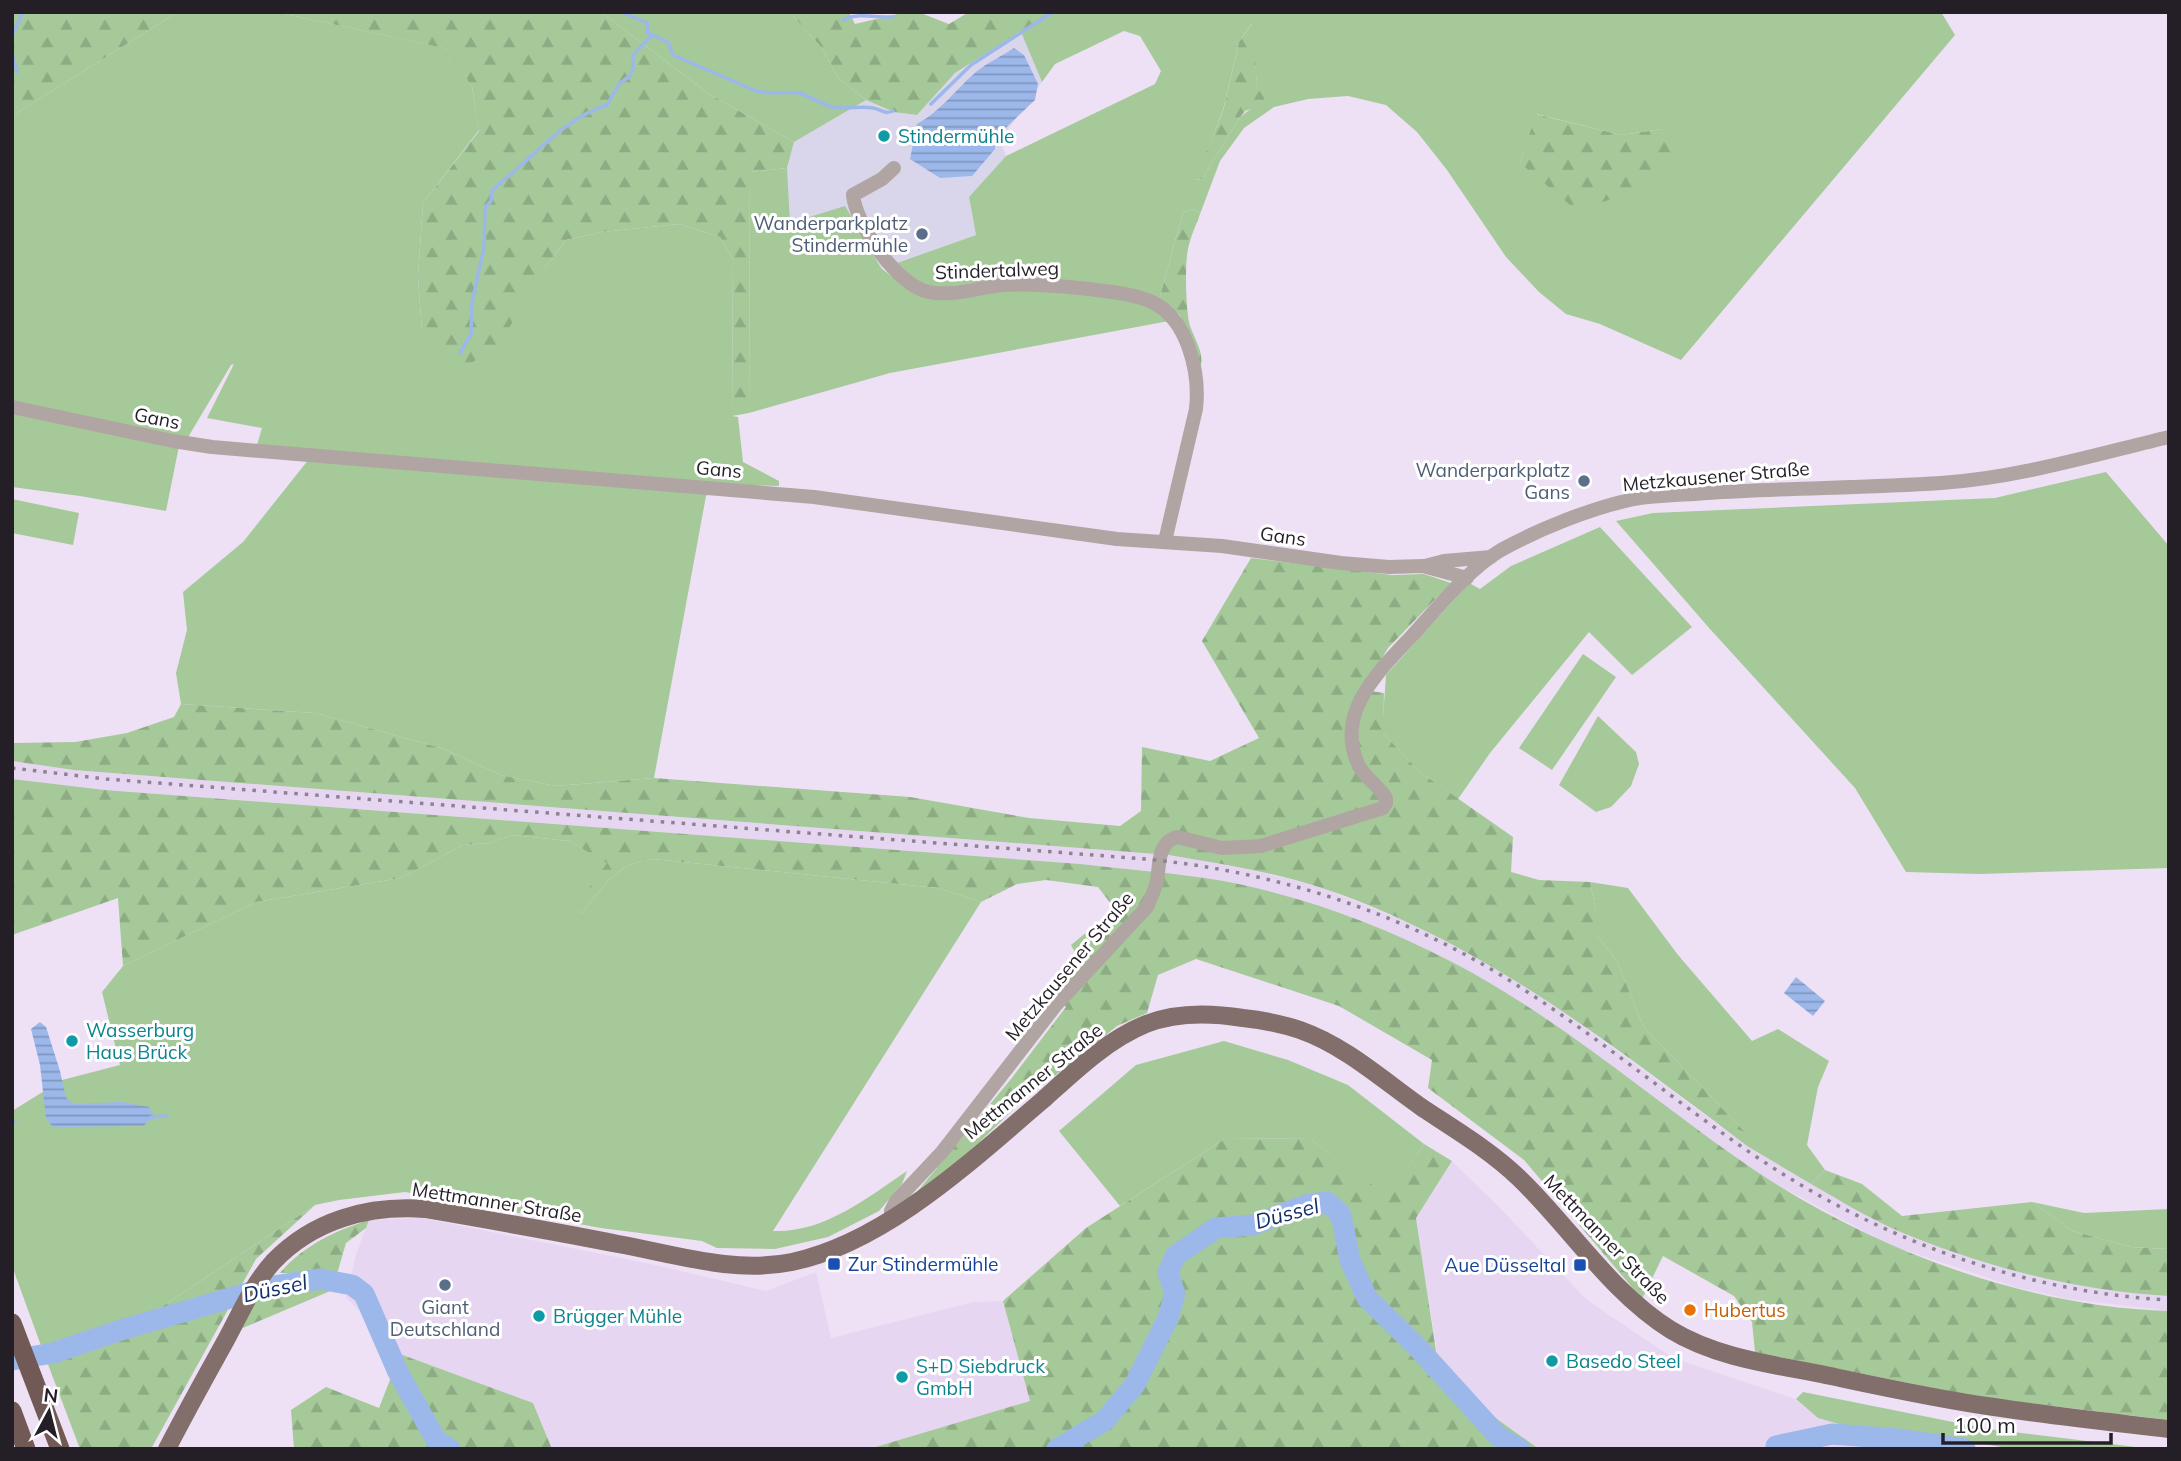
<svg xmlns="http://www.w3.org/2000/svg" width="2181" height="1461" viewBox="0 0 2181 1461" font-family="Mulish,sans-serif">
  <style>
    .commercial { fill: #d9d5eb }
    .built { fill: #e7d6f2 }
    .grass { fill: #a5c999; fill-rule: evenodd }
    .forest { fill: url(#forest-firs) }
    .water { fill: url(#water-rules) }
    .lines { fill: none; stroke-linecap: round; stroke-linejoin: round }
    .stream { stroke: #9cb8ea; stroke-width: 3.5 }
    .river { stroke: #9cb8ea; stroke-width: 21 }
    .minor { stroke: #b0a5a2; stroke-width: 14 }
    .major { stroke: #826e6a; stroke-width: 18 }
    .highway { stroke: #715a56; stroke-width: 19 }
    .rail { stroke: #8c8391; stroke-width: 3.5; stroke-dasharray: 3.5 7; stroke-linecap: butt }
    .culture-dot { fill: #0f9aa8; stroke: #fff; stroke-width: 2.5 }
    .service-dot { fill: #5c6f8a; stroke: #fff; stroke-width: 2.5 }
    .transit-dot { fill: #1a4fb4; stroke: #fff; stroke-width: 2.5 }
    .food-dot { fill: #e8710a; stroke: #fff; stroke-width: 2.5 }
    .labels { text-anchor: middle; stroke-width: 6; stroke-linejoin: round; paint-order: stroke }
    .culture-label { font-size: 19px; fill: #0d838f; stroke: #fff; text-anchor: start }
    .service-label { font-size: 19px; fill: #4e5e75; stroke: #fff; text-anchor: end }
    .street-label { font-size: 19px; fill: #241f27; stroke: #fff }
    .transit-label { font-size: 19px; fill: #164399; stroke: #fff; text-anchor: start }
    .food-label { font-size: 19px; fill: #c56008; stroke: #fff; text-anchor: start }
    .water-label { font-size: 21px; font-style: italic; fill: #102f69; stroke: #fff }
  </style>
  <defs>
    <pattern id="forest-firs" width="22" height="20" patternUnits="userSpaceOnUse" patternTransform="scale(1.75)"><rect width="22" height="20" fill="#a5c999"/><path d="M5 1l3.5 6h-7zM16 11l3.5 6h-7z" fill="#8eac84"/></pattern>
    <pattern id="water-rules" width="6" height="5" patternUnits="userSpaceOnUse" patternTransform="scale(1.75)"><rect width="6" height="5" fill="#9cb8ea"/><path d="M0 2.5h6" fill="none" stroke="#7f95be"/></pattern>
  </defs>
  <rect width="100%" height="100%" fill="#eee1f6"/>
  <!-- commercial -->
  <polygon class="commercial" points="1021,32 1042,82 1000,140 1006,156 969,197 976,235 881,268 845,207 789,224 787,168 794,142 866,100 894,112 917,115 955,73"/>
  <!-- built -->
  <g class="built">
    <polygon points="12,761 74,770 1169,855 1225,864 1285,878 1325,889 1377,910 1416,925 1459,947 1545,998 1747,1146 1811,1184 1894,1229 2018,1272 2169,1296 2169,1311 2069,1299 2015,1287 1890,1245 1778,1185 1738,1159 1610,1065 1497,988 1408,941 1317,906 1206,878 1080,864 105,790 12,779"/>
    <polygon points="1452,1161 1501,1209 1587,1300 1673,1358 1796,1399 1818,1418 1926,1449 1539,1449 1441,1378 1416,1218"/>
    <polygon points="422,1218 651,1264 766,1291 816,1272 831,1338 974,1302 1003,1301 1031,1401 869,1449 552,1449 533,1403 400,1354 346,1297 356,1254 369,1220"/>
  </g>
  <!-- grass -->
  <g class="grass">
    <polygon points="178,12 276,12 449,49 472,87 479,130 423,203 418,277 422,332 545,268 566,240 602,232 679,224 720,237 733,259 732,416 738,417 743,462 779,481 779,486 722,484 706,496 654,778 556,786 501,775 441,748 315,713 181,704 176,673 187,630 183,592 243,542 309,459 257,445 262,428 207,418 234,364 231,365 187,439 12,403 12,116"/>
    <polygon points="601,12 789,12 822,48 838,78 866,100 794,142 709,94"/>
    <path d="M1051 12H1941L1955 35 1681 360 1600 324 1566 314 1539 292 1506 257 1447 170 1417 132 1386 105 1348 96 1308 99 1274 107 1244 128 1220 161 1200 214 1193 209 1183 212 1159 300 1108 287 1032 277 972 283 939 289 923 285 894 264 976 235 969 197 1006 156 1155 84 1161 71 1140 36 1124 31 1055 64 1042 82 1021 32ZM1252 23 1257 87 1263 98C1256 108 1246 110 1238 120L1202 179 1196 180 1223 110 1239 42ZM1537 114 1621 135 1663 129 1520 163Z"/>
    <polygon points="787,168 790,223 845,206 881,268 910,291 1042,289 1115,296 1152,308 1169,321 890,373 749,413 750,172"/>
    <polygon points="12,410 179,446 166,511 80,496 12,487"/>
    <polygon points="2106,472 2169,546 2169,868 1980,874 1906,872 1855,788 1710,629 1616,521 1653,513 1995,498"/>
    <polygon points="12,499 79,513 73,545 12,533"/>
    <polygon points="1600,527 1692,627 1632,675 1589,632 1490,753 1458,799 1420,772 1382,732 1386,675 1469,583 1480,589 1511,566"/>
    <polygon points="1583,654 1616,677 1552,770 1519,748"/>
    <polygon points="1598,716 1636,752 1639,764 1631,786 1611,807 1596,812 1559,785"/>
    <path d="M512 835 569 841 608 863 575 909 582 913C605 885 615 864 653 859L938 888 981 902 773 1231C824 1233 867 1198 907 1171L902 1184 879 1211 828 1237 775 1249 717 1248 702 1241 601 1228 405 1192 339 1200 315 1205 157 1310 43 1351 12 1266V1111L62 1080 120 1065 102 992 123 966 256 902 401 878 463 845 489 843Z"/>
    <polygon points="1590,882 1628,888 1678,955 1752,1041 1778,1029 1829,1061 1818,1087 1807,1145 1825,1170 1811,1184 1747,1146 1713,1120 1744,1131 1643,1026 1618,963 1596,934 1596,911"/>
    <polygon points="1224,1041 1288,1060 1348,1085 1424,1144 1389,1198 1310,1139 1226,1138 1120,1206 1059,1131 1136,1065"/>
    <polygon points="2032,1202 2084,1213 2169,1209 2169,1249 2131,1247 2073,1231"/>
    <polygon points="1803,1392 1988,1429 2152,1449 2013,1449 1972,1442 1967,1449 1926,1449 1818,1418 1796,1399"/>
  </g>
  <!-- forest -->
  <g class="forest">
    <polygon points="12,12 178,12 12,116"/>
    <polygon points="276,12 601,12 709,94 794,142 787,168 750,172 749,413 732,416 733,259 720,237 679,224 602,232 566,240 545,268 509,328 491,352 467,365 441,357 422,332 418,277 423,203 479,131 472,87 448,49"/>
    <polygon points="789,12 849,12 855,24 906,12 918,12 949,24 969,12 1051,12 955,73 917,115 894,112 866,100 838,78 822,48"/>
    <polygon points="1253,22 1257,87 1264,98 1263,105 1245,111 1238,120 1202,179 1195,180 1223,111 1239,42"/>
    <polygon points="1536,114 1621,135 1663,129 1686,153 1656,186 1576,210 1520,163"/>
    <path d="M1193 209 1200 214C1195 228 1188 242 1187 256 1185 273 1186 305 1189 322 1192 336 1206 353 1200 368L1180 315 1159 300 1183 212Z"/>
    <path d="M1251 558 1392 575 1424 574 1451 583 1388 648 1363 690 1384 693 1383 733 1420 772 1513 837 1511 872 1539 880 1590 882 1596 911V934L1618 963 1643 1026 1745 1132 1713 1120C1589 1028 1474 940 1325 889 1275 872 1221 864 1169 855L74 770 12 761V743L75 742 127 733 174 717 181 704 315 713 441 748 501 775 556 786 654 778 910 797 1029 818 1120 826 1141 811 1142 747 1210 761 1259 738 1202 641Z"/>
    <path d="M12 779 105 790 1080 864C1122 869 1164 872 1205 878 1289 891 1375 922 1450 961 1553 1014 1643 1092 1737 1158 1859 1244 2019 1307 2169 1311V1420L1977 1397 1755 1352 1752 1322 1734 1296 1663 1256 1642 1299 1524 1160 1428 1088 1432 1060 1339 1006 1196 959 1158 975 1147 1013 1117 1026 1017 1106 967 1154 911 1199 1011 1079 1066 1007 1049 987 1078 958 1071 945 1115 909 1098 887 1046 880 1017 884 981 902 938 888 653 859C615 864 605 885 582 913L574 909 607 863 569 841 512 835 489 843 463 845 401 878 256 902 123 966 118 898 12 935Z"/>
    <polygon points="1226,1138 1310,1139 1389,1197 1424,1144 1452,1161 1416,1218 1440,1378 1539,1449 869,1449 1030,1401 1003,1301 1086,1228"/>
    <path d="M1825 1170 1862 1184 1902 1216 2032 1202 2073 1231 2131 1247 2169 1249V1296C2076 1291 1981 1266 1896 1230 1867 1217 1839 1200 1811 1184Z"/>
    <polygon points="315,1205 256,1259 151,1449 80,1449 43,1351 157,1310"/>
    <path d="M369 1220 366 1228 346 1243 337 1274 280 1273C304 1245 335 1231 369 1220Z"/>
    <polygon points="326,1286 335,1289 238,1330 260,1294"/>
    <polygon points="400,1354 533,1403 552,1449 294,1449 291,1410 326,1387 379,1408"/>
  </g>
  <!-- water -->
  <g class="water">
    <path d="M1014 48 1024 55 1038 84 1035 100 995 138V149L972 176 940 178 910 159 917 124C941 111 955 90 976 72 987 63 1002 56 1014 48Z"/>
    <polygon points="1796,977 1825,1001 1813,1016 1784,993"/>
    <polygon points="40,1022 46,1027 60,1071 66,1098 74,1104 122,1102 149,1107 154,1116 143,1126 53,1127 46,1118 40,1065 31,1029"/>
  </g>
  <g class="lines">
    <!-- stream -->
    <g class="stream">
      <path d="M622 12 647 23 648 33 668 42 673 55 756 91C771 95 785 91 799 93 810 96 819 103 829 106 844 111 859 105 873 108 882 109 883 115 893 111"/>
      <path d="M843 20C855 12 877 18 893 17"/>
      <polyline points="12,36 23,12"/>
      <polyline points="12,54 17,72"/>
      <polyline points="931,104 971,65 1053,12"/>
      <path d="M460 353 471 334 472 303 484 247 485 208 491 201 492 191C500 182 509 176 517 169 546 143 570 117 607 105L619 84 630 76 633 69V55L652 35"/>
      <polyline points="151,1117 167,1116"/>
      <polyline points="12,1122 15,1122"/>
      <polyline points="1077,1436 1083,1449"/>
    </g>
    <!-- river -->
    <g class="river">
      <polyline points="12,1360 53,1353 121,1330 268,1287 320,1279 352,1285 364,1294 398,1372 436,1440 450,1449"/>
      <polyline points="1776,1446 1832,1434 1897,1439 1965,1449"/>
      <polyline points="1057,1449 1104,1421 1134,1386 1168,1318 1175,1294 1168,1273 1175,1256 1216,1228 1253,1225 1306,1205 1327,1202 1341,1215 1350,1260 1367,1298 1420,1350 1499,1437 1520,1449"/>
    </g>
    <!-- minor -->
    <g class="minor">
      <path d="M894 168 882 179 853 195C856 225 898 287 929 292 952 297 980 287 1003 285 1031 283 1061 286 1089 289 1109 292 1132 293 1152 302 1188 319 1200 373 1196 409L1165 541"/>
      <polyline points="12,407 173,441 212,447 814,497 1117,539 1222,546 1341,563 1389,567 1423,566 1467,578"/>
      <polyline points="1425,566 1444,561 1491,557"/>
      <path d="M894 1218 891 1211 896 1201 942 1152 1056 1005 1147 907C1151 898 1155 890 1157 880 1160 864 1157 843 1177 837L1222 848 1261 846 1383 808 1386 803V798C1379 786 1366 779 1359 766 1334 715 1376 674 1410 638 1437 609 1466 571 1501 550 1539 529 1591 508 1634 499 1658 495 1684 495 1708 493 1785 488 1863 488 1941 483 2017 478 2094 455 2169 437"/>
    </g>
    <!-- major -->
    <path class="major" d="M167 1449C186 1412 206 1376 226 1340 240 1314 253 1284 273 1262 313 1220 368 1205 425 1209 489 1220 553 1231 618 1244 674 1254 734 1274 792 1262 886 1242 972 1160 1044 1099 1075 1071 1107 1040 1146 1024 1176 1012 1212 1013 1243 1018 1262 1020 1282 1024 1300 1030 1346 1046 1385 1082 1424 1109 1456 1130 1491 1151 1519 1178 1569 1226 1611 1293 1671 1330 1715 1357 1770 1364 1821 1374 1878 1386 1936 1399 1994 1407 2052 1416 2110 1422 2169 1429"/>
    <!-- highway -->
    <g class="highway">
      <polyline points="12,1323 60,1449"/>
      <polyline points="12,1411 26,1449"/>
    </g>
    <!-- rail -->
    <path class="rail" d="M12 768 106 779 1145 859C1272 871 1395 910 1504 977 1588 1029 1664 1093 1745 1149 1868 1235 2018 1292 2169 1300"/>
  </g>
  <!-- markers -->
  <g class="culture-dot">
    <circle cx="884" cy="136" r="7"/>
    <circle cx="72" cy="1041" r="7"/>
    <circle cx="539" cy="1316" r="7"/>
    <circle cx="1552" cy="1361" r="7"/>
    <circle cx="902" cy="1377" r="7"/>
  </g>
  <g class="service-dot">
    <circle cx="922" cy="234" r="7"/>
    <circle cx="1584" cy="481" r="7"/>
    <circle cx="445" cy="1285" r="7"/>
  </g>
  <g class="transit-dot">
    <rect x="827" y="1257" width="14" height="14" rx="3.5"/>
    <rect x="1573" y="1258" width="14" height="14" rx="3.5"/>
  </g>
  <circle class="food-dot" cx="1690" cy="1310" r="7"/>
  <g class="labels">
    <!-- culture labels -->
    <g class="culture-label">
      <text x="898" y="143">Stindermühle</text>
      <text x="86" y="1037">Wasserburg<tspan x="86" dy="22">Haus Brück</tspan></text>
      <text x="553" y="1323">Brügger Mühle</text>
      <text x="1566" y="1368">Basedo Steel</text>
      <text x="916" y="1373">S+D Siebdruck<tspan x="916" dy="22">GmbH</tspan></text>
    </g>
    <!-- service labels -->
    <g class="service-label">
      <text x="908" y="230">Wanderparkplatz<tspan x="908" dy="22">Stindermühle</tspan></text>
      <text x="1570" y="477">Wanderparkplatz<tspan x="1570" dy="22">Gans</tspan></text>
      <text x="445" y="1314" text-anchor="middle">Giant<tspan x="445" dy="22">Deutschland</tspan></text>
    </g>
    <!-- street labels -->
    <g class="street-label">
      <text transform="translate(997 270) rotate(-2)" y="7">Stindertalweg</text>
      <text transform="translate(157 418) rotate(11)" y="7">Gans</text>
      <text transform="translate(719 469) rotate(5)" y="7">Gans</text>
      <text transform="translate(1716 476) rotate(-5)" y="7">Metzkausener Straße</text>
      <text transform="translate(1283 536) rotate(8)" y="7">Gans</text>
      <text transform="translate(1069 966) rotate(-50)" y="7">Metzkausener Straße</text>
      <text transform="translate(1033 1081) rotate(-39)" y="7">Mettmanner Straße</text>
      <text transform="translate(497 1202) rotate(9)" y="7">Mettmanner Straße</text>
      <text transform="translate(1607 1239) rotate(46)" y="7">Mettmanner Straße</text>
    </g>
    <!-- transit labels -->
    <g class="transit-label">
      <text x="848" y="1271">Zur Stindermühle</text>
      <text x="1566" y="1272" text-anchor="end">Aue Düsseltal</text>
    </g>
    <!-- food labels -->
    <g class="food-label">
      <text x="1704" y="1317">Hubertus</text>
    </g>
    <!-- water labels -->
    <g class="water-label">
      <text transform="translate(1287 1214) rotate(-15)" y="7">Düssel</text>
      <text transform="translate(275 1289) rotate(-12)" y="7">Düssel</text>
    </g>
  </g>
  <!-- border -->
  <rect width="2181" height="1461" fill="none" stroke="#241f27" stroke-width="28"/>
  <!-- north arrow -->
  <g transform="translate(49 1412) rotate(7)" stroke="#ffffff" stroke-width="5" paint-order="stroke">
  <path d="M0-5L12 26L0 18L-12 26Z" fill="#241f27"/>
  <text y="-10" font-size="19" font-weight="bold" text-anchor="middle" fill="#241f27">N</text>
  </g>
  <!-- scale -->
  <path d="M1943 1433v10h168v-10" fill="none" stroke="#241f27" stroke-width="3.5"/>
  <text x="1954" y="1433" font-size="21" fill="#241f27" stroke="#ffffff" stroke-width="5" paint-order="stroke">100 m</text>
</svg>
